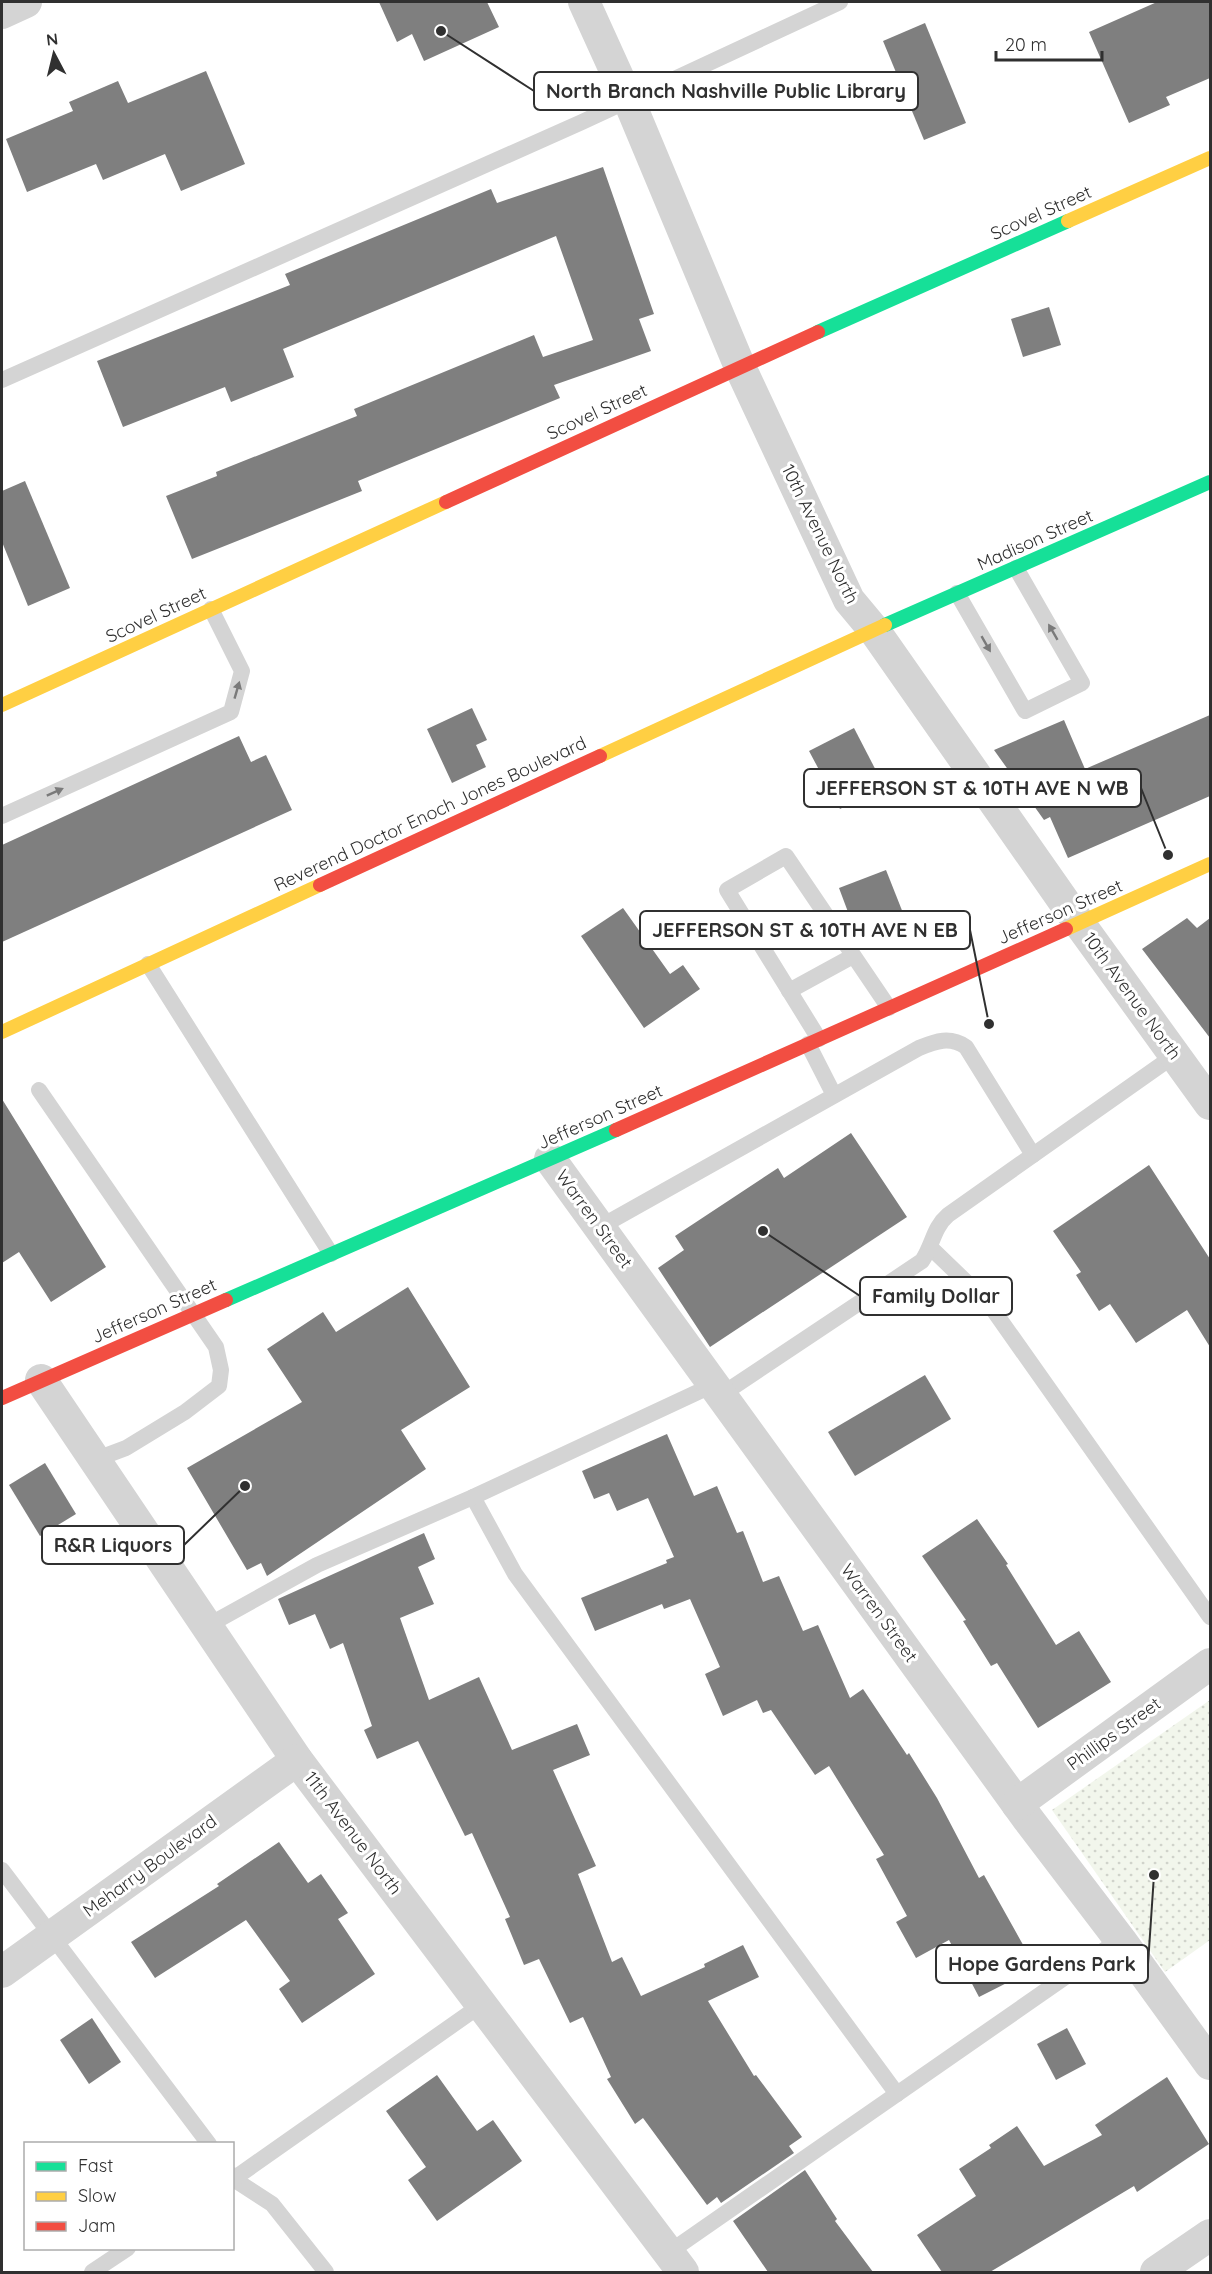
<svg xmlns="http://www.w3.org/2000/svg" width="1212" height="2274" viewBox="0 0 1212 2274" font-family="Quicksand,sans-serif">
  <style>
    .park { fill: url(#park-dots) }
    .building { fill: #7f7f7f }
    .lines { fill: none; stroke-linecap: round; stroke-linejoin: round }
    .lane { stroke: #d4d4d4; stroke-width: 16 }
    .street { stroke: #d4d4d4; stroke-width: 32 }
    .fast { stroke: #16e098; stroke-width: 14 }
    .slow { stroke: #ffcf43; stroke-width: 14 }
    .jam { stroke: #f24e42; stroke-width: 14 }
    .oneway { fill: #7a7a7a }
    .labels { text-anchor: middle; stroke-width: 6; stroke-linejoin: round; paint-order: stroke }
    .street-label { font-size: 18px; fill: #303030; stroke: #fff }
    .leader { fill: none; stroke: #303030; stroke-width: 2 }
    .callout-dot { fill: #303030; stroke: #fff; stroke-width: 2 }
    .callout { fill: #fff; stroke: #303030; stroke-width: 2 }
    .callout-label { font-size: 20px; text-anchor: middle; font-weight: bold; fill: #303030 }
  </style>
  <defs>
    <pattern id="park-dots" width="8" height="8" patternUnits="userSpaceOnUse" patternTransform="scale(1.5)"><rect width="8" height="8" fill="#f2f6ec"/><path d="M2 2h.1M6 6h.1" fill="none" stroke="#d0d3cb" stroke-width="1.8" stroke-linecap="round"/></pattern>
  </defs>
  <rect width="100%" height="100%" fill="#fff"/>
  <!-- park -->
  <polygon class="park" points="1210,1700 1210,1940 1165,1972 1052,1810"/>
  <!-- building -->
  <g class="building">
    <polygon points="379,2 487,2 499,27 424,61 412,34 397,42"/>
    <polygon points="1157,2 1210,2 1210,78 1166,97 1170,105 1129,123 1089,32"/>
    <polygon points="925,23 966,123 924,140 883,41"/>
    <polygon points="206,71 245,164 181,191 165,154 103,180 96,164 27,192 6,139 73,111 69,102 118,81 128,103"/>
    <polygon points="603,167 654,314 639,319 651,351 554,385 560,398 358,481 362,491 192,559 166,496 217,476 216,472 357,416 354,409 534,335 543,357 593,340 556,236 283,349 294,377 231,402 225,387 123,427 97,361 290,285 285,274 491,189 497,203"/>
    <polygon points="1049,307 1061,345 1023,357 1011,319"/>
    <polygon points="25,481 70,588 28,606 2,542 2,491"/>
    <polygon points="472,708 487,740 476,745 486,767 452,783 427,729"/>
    <polygon points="1210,715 1210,796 1068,858 1050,817 1044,820 994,750 1064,720 1085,769"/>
    <polygon points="854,728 884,786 840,809 809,751"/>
    <polygon points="239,736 251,762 266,755 292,810 2,942 2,845"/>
    <polygon points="886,870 905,918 857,936 839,888"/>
    <polygon points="623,908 670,974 683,965 700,989 644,1028 581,936"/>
    <polygon points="1187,918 1197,928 1210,918 1210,1038 1142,949"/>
    <polygon points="2,1099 106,1267 51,1302 19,1252 2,1263"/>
    <polygon points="851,1133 907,1217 710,1347 658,1268 684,1250 675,1236 778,1168 784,1178"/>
    <polygon points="1149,1165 1210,1259 1210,1347 1187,1310 1136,1343 1110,1304 1099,1311 1076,1275 1081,1272 1053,1231"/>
    <polygon points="408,1287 470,1387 401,1430 426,1469 267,1576 261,1563 247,1570 187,1468 302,1402 267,1349 323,1312 336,1332"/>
    <polygon points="925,1375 951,1419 855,1476 828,1432"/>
    <polygon points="667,1434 694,1496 717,1486 737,1533 743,1531 763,1582 779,1576 803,1631 818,1625 850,1698 863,1689 907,1755 909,1753 937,1798 979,1878 984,1875 1036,1968 979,1997 949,1940 916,1958 896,1922 907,1916 876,1859 884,1855 829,1766 815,1775 771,1710 763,1713 757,1700 723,1716 705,1674 720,1667 690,1599 664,1609 662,1604 595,1631 581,1598 667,1563 666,1560 674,1557 648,1498 617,1511 609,1493 594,1499 582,1471"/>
    <polygon points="45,1463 76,1514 40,1536 9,1485"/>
    <polygon points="977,1519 1008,1564 1006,1565 1056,1645 1079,1631 1111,1682 1038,1728 997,1663 991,1666 963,1621 966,1620 922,1556"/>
    <polygon points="424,1533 435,1559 418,1567 434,1604 400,1618 429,1700 479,1677 512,1750 577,1724 590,1755 553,1770 596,1866 578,1874 612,1962 622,1957 641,1996 705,1967 704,1964 743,1945 759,1977 708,2001 754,2076 756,2075 802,2137 789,2146 794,2153 721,2203 717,2197 707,2205 643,2118 635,2124 607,2079 611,2077 583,2017 570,2023 539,1959 524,1965 505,1919 510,1917 472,1833 465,1836 418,1741 377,1759 364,1730 372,1726 343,1643 330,1649 315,1614 289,1625 278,1599"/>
    <polygon points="279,1842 308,1883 321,1874 348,1913 338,1919 375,1974 302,2023 279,1989 290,1981 246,1920 155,1978 131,1942 219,1886 217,1884"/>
    <polygon points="92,2018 121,2062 89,2084 60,2040"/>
    <polygon points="1067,2028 1086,2064 1056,2080 1037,2044"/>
    <polygon points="437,2075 477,2131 493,2120 522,2161 437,2221 408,2180 426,2167 386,2111"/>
    <polygon points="1167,2077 1209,2144 1137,2192 1134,2186 990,2272 942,2272 917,2235 976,2196 959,2169 991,2148 989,2145 1017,2126 1044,2166 1102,2135 1095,2125"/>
    <polygon points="805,2170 837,2219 835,2221 873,2272 768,2272 733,2221"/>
  </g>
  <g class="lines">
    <!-- lane -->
    <g class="lane">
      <polyline points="2,380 582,122 840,2"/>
      <polyline points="957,593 1025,711 1082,683 1016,568"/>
      <polyline points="2,816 231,712 242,671 211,609"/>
      <polyline points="148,964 331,1254"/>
      <polyline points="789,991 853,956"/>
      <polyline points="819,1039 727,890 786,856 889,1008"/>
      <polyline points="808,1044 834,1095"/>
      <polyline points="39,1090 216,1347 221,1370 219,1386 185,1412 126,1448 94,1460"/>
      <path d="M600 1227 919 1048C936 1041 950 1036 966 1047L1033 1155"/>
      <polyline points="931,1248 989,1304 1210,1617"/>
      <path d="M721 1395 922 1261C933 1245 933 1228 948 1215L1175 1055"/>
      <polyline points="473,1497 515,1574 897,2094"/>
      <polyline points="207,1626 317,1565 473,1497 713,1385"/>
      <polyline points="2,1870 209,2144"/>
      <polyline points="232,2175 238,2182 272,2204 326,2272"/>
      <polyline points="232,2180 481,2005"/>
      <polyline points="668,2253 1110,1946 1121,1941"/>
      <polyline points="92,2272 128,2248"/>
    </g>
    <!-- street -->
    <g class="street">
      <polyline points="584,2 629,101 740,367 849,600 874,630 1079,923 1210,1104"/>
      <polyline points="2,13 26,2"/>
      <polyline points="550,1159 1028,1819 1121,1941 1210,2064"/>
      <polyline points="41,1380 297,1760 683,2272"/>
      <polyline points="1017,1804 1210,1664"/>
      <polyline points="2,1972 297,1760"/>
      <polyline points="1156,2272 1210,2235"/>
    </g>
    <!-- fast -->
    <g class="fast">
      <polyline points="818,332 1068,221"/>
      <polyline points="885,625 1210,482"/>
      <polyline points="226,1300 616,1130"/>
    </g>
    <!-- slow -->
    <g class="slow">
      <polyline points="1068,221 1210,158"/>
      <polyline points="2,705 446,502"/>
      <polyline points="600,756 885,625"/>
      <polyline points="1066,929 1210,864"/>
      <polyline points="2,1032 320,885"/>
    </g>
    <!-- jam -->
    <g class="jam">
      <polyline points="446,502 818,332"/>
      <polyline points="320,885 600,756"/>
      <polyline points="616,1130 1066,929"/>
      <polyline points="2,1398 226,1300"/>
    </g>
  </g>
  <!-- one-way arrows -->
  <defs><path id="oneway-solid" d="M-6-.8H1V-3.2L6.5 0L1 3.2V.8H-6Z" transform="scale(1.5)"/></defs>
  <g class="oneway">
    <use href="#oneway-solid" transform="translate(1053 632) rotate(-120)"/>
    <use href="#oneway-solid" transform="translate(986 644) rotate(60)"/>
    <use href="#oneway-solid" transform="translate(237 690) rotate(-74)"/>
    <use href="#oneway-solid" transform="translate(55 792) rotate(-24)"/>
  </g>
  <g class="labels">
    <!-- street labels -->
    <g class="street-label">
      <text transform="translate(1041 213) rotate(-24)" y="6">Scovel Street</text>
      <text transform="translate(597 412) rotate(-25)" y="6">Scovel Street</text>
      <text transform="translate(820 534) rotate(64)" y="6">10th Avenue North</text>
      <text transform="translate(1035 540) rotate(-24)" y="6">Madison Street</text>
      <text transform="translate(156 615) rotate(-25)" y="6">Scovel Street</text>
      <text transform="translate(430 814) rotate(-25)" y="6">Reverend Doctor Enoch Jones Boulevard</text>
      <text transform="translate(1060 912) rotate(-24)" y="6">Jefferson Street</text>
      <text transform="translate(1132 996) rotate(54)" y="6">10th Avenue North</text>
      <text transform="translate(600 1117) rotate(-24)" y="6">Jefferson Street</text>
      <text transform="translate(594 1219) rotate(54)" y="6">Warren Street</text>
      <text transform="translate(154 1311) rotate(-24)" y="6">Jefferson Street</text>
      <text transform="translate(879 1613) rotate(54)" y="6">Warren Street</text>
      <text transform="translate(1114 1734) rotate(-36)" y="6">Phillips Street</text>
      <text transform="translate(353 1833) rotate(53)" y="6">11th Avenue North</text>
      <text transform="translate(150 1866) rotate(-36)" y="6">Meharry Boulevard</text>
    </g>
  </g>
  <!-- callouts -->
  <path class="leader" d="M441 31L534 91M1168 855L1141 788M989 1024L970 930M763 1231L860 1296M245 1486L184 1545M1154 1875L1148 1964"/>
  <g class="callout-dot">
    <circle cx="441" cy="31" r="6"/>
    <circle cx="1168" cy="855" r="6"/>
    <circle cx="989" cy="1024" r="6"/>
    <circle cx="763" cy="1231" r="6"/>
    <circle cx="245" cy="1486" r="6"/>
    <circle cx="1154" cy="1875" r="6"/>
  </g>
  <g class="callout">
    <rect x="534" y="72" width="384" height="38" rx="6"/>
    <rect x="804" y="769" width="337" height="38" rx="6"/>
    <rect x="640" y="911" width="330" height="38" rx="6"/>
    <rect x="860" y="1277" width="152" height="38" rx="6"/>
    <rect x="42" y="1526" width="142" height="38" rx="6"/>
    <rect x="936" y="1945" width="212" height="38" rx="6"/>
  </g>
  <g class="callout-label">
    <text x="726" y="98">North Branch Nashville Public Library</text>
    <text x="972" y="795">JEFFERSON ST &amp; 10TH AVE N WB</text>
    <text x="805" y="937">JEFFERSON ST &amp; 10TH AVE N EB</text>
    <text x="936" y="1303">Family Dollar</text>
    <text x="113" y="1552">R&amp;R Liquors</text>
    <text x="1042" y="1971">Hope Gardens Park</text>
  </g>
  <!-- border -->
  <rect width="1212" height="2274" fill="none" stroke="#303030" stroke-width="6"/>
  <!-- legend -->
  <rect x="24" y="2142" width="210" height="108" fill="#ffffff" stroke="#acacac" stroke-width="1.5"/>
  <rect x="36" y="2162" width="30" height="9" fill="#16e098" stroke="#acacac" stroke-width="1.5"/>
  <text x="78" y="2172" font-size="18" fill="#303030">Fast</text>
  <rect x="36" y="2192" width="30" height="9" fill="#ffcf43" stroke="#acacac" stroke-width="1.5"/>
  <text x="78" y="2202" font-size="18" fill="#303030">Slow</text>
  <rect x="36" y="2222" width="30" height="9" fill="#f24e42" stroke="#acacac" stroke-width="1.5"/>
  <text x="78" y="2232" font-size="18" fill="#303030">Jam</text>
  <!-- north arrow -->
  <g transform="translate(54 54) rotate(353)" stroke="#ffffff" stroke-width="4.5" paint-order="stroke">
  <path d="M0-4.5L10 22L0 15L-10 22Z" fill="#303030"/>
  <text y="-9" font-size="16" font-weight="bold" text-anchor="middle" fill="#303030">N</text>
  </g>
  <!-- scale -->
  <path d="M996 51v9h106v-9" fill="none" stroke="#303030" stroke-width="3"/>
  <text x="1005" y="51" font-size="18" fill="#303030" stroke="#ffffff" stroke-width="4.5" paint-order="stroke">20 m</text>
</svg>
